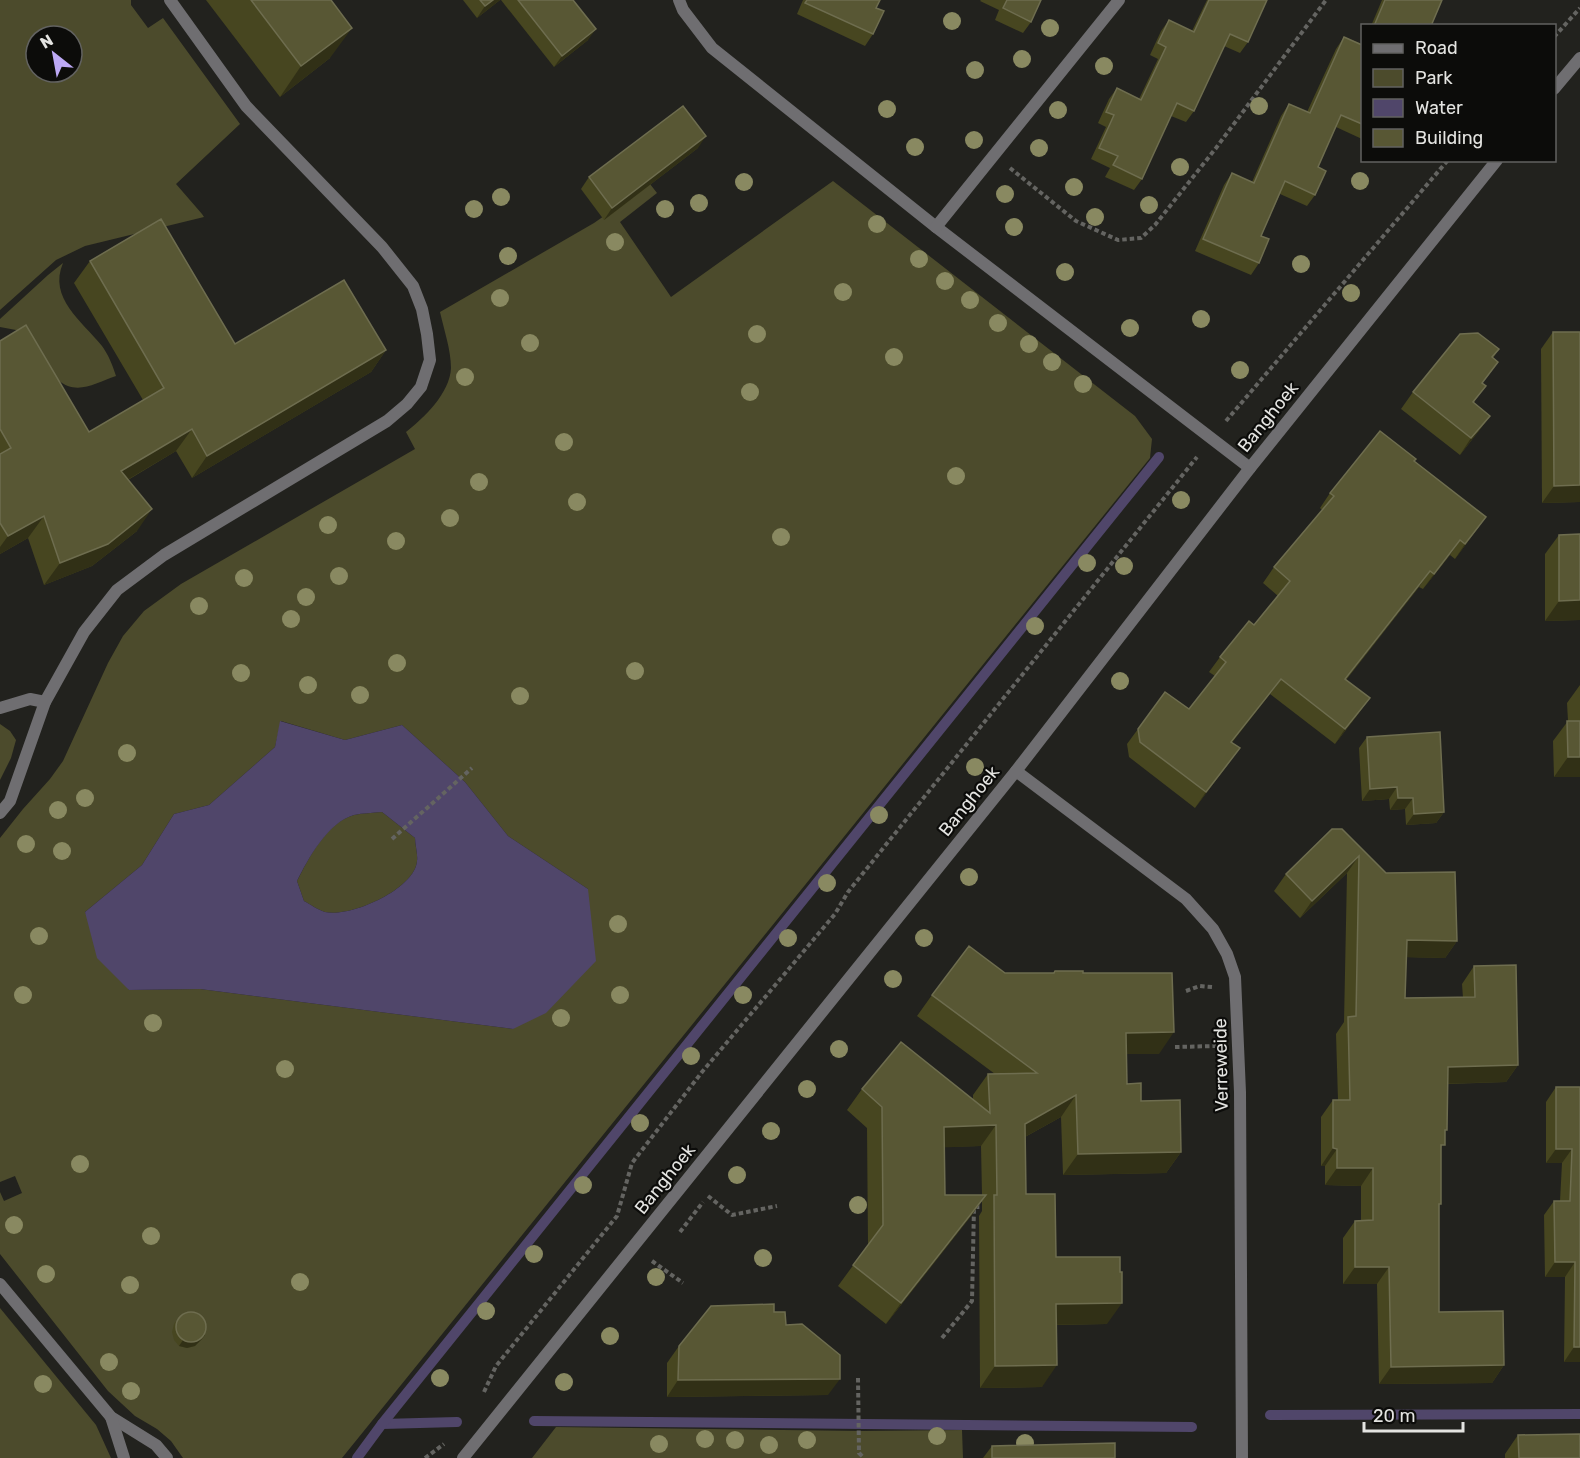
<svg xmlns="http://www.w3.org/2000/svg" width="1580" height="1458" viewBox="0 0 1580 1458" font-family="Rubik,sans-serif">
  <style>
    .green { fill: #4c4b2c; fill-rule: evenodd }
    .water { fill: #50466a; fill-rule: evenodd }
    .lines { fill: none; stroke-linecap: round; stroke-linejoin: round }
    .stream { stroke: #50466a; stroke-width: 10 }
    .path { stroke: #646461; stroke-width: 4; stroke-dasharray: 4.5 3; stroke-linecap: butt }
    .lane { stroke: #6f6e71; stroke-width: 12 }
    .street { stroke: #6f6e71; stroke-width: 12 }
    .tree { fill: #898961 }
    .wall { fill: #474620; fill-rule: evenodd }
    .shaded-wall { fill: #313016 }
    .building { fill: #585734; stroke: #6e6d4f; stroke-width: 1.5 }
    .labels { text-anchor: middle; stroke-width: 4.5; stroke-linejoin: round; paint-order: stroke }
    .street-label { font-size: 18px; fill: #e4e4e1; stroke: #0c0c0a }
  </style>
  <rect width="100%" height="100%" fill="#22221e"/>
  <!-- green -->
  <g class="green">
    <path d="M0 0H131V5L148 28 163 18 240 124 176 184 202 214 204 217 85 246 56 260 0 310ZM36 36H72V72H36Z"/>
    <path d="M833 181 1135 416 1152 439 1150 458 342 1458H183L171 1441 157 1429 135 1416 108 1391 0 1254V1192L4 1201 22 1193 15 1176 0 1182V838L23 809 50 779 63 761 108 663 123 636 144 611 181 584 415 449 406 432C424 418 450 393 451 368 451 350 444 330 440 312L594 223 650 184 657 193 620 222 671 297ZM281 721 345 740 402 725 465 782 508 836 588 889 513 1029 200 989 129 990 85 912 142 865 174 814 209 805 275 747Z"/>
    <path d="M63 263C48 298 82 321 102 346 108 354 113 366 116 376 95 383 77 396 58 380L16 330 0 327V319L48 275Z"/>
    <polygon points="0,724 10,731 16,740 11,758 0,780"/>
    <path d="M382 812 415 838C415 845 418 854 417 861 415 889 350 918 325 912 318 910 310 904 304 901L297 881C308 859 327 822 354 815 363 813 373 813 382 812Z"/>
    <polygon points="0,1308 96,1425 111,1458 0,1458"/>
    <polygon points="556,1427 863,1431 962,1430 963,1458 532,1458"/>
  </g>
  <!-- water -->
  <path class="water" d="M280 721 345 740 402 725 465 782 508 836 588 889 596 961 546 1013 513 1029 200 989 129 990 97 958 85 912 142 865 174 814 209 805 275 747ZM382 812 415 838C415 845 418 854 417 861 415 889 350 918 325 912 318 910 310 904 304 901L297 881C308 859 328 822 354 815 363 813 373 813 382 812Z"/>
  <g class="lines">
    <!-- stream -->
    <g class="stream">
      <polyline points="1270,1415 1580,1414"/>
      <polyline points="534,1421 1192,1427"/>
      <polyline points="382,1424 457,1422"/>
      <polyline points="357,1458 382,1424 1159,457"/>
    </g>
    <!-- path -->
    <g class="path">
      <polyline points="1554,37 1580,8"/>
      <polyline points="1010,168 1076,221 1118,240 1141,238 1155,225 1216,148 1326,0"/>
      <polyline points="1226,421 1448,160"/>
      <polyline points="392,839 472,768"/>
      <polyline points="1186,991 1200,986 1212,987"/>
      <polyline points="1175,1047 1216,1046"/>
      <polyline points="708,1196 732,1215 777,1206"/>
      <polyline points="680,1232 703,1202"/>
      <polyline points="652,1261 683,1283"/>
      <polyline points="942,1338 972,1301 974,1207 987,1207"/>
      <polyline points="858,1378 859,1453 864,1458"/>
      <polyline points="484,1392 496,1366 617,1216 632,1163 702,1072 835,914 848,892 1197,457"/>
      <polyline points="425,1458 444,1444"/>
    </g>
    <!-- lane -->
    <g class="lane">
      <polyline points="679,0 683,10 712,48 936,227 1250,468"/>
      <polyline points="936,227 1119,0"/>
      <polyline points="0,708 30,699 45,702"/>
      <polyline points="0,813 10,801 45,702 84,632 117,590 164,555 387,421 407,404 421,387 430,360 427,334 422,309 413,286 382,247 246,106 170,0"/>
      <polyline points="0,1284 111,1417 156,1445 167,1458"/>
      <polyline points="111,1417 124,1458"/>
    </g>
    <!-- street -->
    <g class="street">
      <polyline points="1554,89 1580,58"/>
      <polyline points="1016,771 1186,899 1213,929 1227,954 1235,977 1240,1092 1242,1458"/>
      <polyline points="463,1458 1016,771 1250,468 1497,160"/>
    </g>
  </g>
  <!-- trees -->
  <g class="tree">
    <circle cx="952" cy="21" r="9"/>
    <circle cx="1050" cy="28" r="9"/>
    <circle cx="1022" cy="59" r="9"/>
    <circle cx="1104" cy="66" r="9"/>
    <circle cx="975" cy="70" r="9"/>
    <circle cx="1259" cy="106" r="9"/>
    <circle cx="887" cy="109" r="9"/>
    <circle cx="1058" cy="110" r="9"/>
    <circle cx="974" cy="140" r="9"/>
    <circle cx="915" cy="147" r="9"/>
    <circle cx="1039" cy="148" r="9"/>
    <circle cx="1180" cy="167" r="9"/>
    <circle cx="1360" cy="181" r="9"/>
    <circle cx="744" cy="182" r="9"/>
    <circle cx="1074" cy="187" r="9"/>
    <circle cx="1005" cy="194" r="9"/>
    <circle cx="501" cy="197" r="9"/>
    <circle cx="699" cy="203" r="9"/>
    <circle cx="1149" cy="205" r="9"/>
    <circle cx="474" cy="209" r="9"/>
    <circle cx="665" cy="209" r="9"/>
    <circle cx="1095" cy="217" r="9"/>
    <circle cx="877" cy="224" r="9"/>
    <circle cx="1014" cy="227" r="9"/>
    <circle cx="615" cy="242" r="9"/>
    <circle cx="508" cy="256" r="9"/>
    <circle cx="919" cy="259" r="9"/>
    <circle cx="1301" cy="264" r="9"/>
    <circle cx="1065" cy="272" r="9"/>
    <circle cx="945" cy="281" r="9"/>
    <circle cx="843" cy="292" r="9"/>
    <circle cx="1351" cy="293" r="9"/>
    <circle cx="500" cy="298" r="9"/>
    <circle cx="970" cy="300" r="9"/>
    <circle cx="1201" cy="319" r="9"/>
    <circle cx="998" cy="323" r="9"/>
    <circle cx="1130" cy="328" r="9"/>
    <circle cx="757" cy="334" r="9"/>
    <circle cx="530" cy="343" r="9"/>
    <circle cx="1029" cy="344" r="9"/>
    <circle cx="894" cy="357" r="9"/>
    <circle cx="1052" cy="362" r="9"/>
    <circle cx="1240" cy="370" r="9"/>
    <circle cx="465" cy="377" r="9"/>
    <circle cx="1083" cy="384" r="9"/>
    <circle cx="750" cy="392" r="9"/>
    <circle cx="564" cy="442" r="9"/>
    <circle cx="956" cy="476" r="9"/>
    <circle cx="479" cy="482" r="9"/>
    <circle cx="1181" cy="500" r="9"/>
    <circle cx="577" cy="502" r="9"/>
    <circle cx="450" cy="518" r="9"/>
    <circle cx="328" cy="525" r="9"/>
    <circle cx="781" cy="537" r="9"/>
    <circle cx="396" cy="541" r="9"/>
    <circle cx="1087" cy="563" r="9"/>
    <circle cx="1124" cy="566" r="9"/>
    <circle cx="339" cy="576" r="9"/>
    <circle cx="244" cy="578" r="9"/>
    <circle cx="306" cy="597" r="9"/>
    <circle cx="199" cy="606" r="9"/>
    <circle cx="291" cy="619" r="9"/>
    <circle cx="1035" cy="626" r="9"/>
    <circle cx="397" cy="663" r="9"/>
    <circle cx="635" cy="671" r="9"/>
    <circle cx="241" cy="673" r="9"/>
    <circle cx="1120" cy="681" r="9"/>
    <circle cx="308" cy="685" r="9"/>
    <circle cx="360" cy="695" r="9"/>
    <circle cx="520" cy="696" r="9"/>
    <circle cx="127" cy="753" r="9"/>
    <circle cx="975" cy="767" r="9"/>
    <circle cx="85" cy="798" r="9"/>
    <circle cx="58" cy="810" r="9"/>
    <circle cx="879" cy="815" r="9"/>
    <circle cx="26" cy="844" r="9"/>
    <circle cx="62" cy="851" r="9"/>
    <circle cx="969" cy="877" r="9"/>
    <circle cx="827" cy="883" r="9"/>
    <circle cx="618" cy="924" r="9"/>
    <circle cx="39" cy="936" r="9"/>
    <circle cx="788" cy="938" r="9"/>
    <circle cx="924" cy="938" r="9"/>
    <circle cx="893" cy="979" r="9"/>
    <circle cx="23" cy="995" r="9"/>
    <circle cx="620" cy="995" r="9"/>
    <circle cx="743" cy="995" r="9"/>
    <circle cx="561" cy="1018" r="9"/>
    <circle cx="153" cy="1023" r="9"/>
    <circle cx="839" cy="1049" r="9"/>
    <circle cx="691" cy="1056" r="9"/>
    <circle cx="285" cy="1069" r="9"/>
    <circle cx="807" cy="1089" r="9"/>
    <circle cx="640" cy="1123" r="9"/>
    <circle cx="771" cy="1131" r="9"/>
    <circle cx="80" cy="1164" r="9"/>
    <circle cx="737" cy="1175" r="9"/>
    <circle cx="583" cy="1185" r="9"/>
    <circle cx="858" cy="1205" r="9"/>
    <circle cx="14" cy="1225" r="9"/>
    <circle cx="151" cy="1236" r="9"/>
    <circle cx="534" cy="1254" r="9"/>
    <circle cx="763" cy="1258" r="9"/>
    <circle cx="46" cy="1274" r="9"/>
    <circle cx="656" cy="1277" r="9"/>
    <circle cx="300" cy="1282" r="9"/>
    <circle cx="130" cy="1285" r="9"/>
    <circle cx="486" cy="1311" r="9"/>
    <circle cx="610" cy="1336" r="9"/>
    <circle cx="109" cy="1362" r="9"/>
    <circle cx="440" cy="1378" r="9"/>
    <circle cx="564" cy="1382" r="9"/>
    <circle cx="43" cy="1384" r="9"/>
    <circle cx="131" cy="1391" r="9"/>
    <circle cx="937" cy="1436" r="9"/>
    <circle cx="705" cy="1439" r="9"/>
    <circle cx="735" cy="1440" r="9"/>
    <circle cx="807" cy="1440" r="9"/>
    <circle cx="1025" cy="1443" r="9"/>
    <circle cx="659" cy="1444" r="9"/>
    <circle cx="769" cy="1445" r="9"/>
  </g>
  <!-- wall -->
  <g class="wall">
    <polygon points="206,0 331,0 330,58 280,97"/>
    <polygon points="463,0 500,0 477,18"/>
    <polygon points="501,0 573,0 588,40 554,67"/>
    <polygon points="803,0 880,0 876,8 873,34 865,46 797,14"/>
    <polygon points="981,0 1041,0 1031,22 1023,33 995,20 999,10 980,1"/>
    <polygon points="1207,0 1267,0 1248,42 1240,53 1224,46 1194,111 1186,122 1171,116 1142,179 1134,190 1105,177 1110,168 1091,159 1106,127 1098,123 1109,99 1117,88 1139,99 1158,59 1150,55 1161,31 1169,20 1192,31"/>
    <polygon points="1382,0 1442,0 1431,26 1371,26"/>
    <polygon points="1344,37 1362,44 1362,139 1336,127 1318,167 1315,195 1307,206 1280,194 1261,236 1259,263 1251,275 1195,251 1224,185 1232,173 1252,182 1281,116 1289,104 1307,112 1336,49"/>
    <polygon points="698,148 604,220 581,189 589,177"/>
    <polygon points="90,261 235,344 386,350 371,372 192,478 176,451 128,480 137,531 92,566 44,585 28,538 0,554 0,341 89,432 143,400 74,283"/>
    <polygon points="1553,332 1580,332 1580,502 1542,503 1541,349"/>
    <polygon points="1499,349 1493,358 1474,403 1490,416 1478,432 1460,455 1401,409 1413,392"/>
    <polygon points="1414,461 1486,517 1455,559 1450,555 1423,589 1419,587 1346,680 1359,713 1335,744 1270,694 1232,742 1229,763 1195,808 1129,757 1127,744 1138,729 1189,709 1215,676 1209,672 1220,657 1254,625 1278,596 1263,583 1274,567 1322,510 1320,508 1330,493"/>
    <polygon points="1559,535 1580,620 1545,621 1545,554"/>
    <polygon points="1580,685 1580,777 1554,777 1553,741 1568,721 1567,703"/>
    <polygon points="1367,737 1444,812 1436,823 1406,825 1405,809 1390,810 1389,799 1362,801 1359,748"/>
    <polygon points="1332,829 1457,941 1445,958 1406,957 1405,998 1463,998 1462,984 1474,966 1518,1065 1506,1082 1448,1084 1445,1133 1441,1149 1439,1208 1439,1312 1504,1365 1492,1383 1379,1384 1377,1284 1343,1284 1343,1238 1355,1221 1361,1220 1361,1186 1325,1185 1325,1166 1321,1166 1321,1117 1333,1100 1338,1100 1336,1034 1344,1022 1347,873 1300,918 1274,891 1286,874"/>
    <path d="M1055 971 1083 973 1159 1054H1126L1127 1084 1141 1101 1181 1152 1166 1173 1063 1175 1061 1117 1025 1137 1026 1194 1056 1257 1107 1324 1056 1325 1042 1387 980 1388 979 1216 982 1211V1201L971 1216 886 1324 838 1286 868 1245 867 1128 847 1110 862 1089 973 1100V1095L988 1074H995L917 1016 932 995 1053 973ZM981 1146 982 1195H945L944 1147Z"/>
    <polygon points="1556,1087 1580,1087 1580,1362 1564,1362 1565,1277 1545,1277 1544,1215 1554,1201 1560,1201 1562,1163 1546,1163 1546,1102"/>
    <polygon points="774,1312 786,1325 828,1395 667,1397 667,1363 679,1346"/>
    <polygon points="178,1319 205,1335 201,1340 195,1346 187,1348 179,1346 174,1340 172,1332 174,1324"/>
    <polygon points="1518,1435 1580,1458 1505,1458 1505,1454"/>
    <polygon points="992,1446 1115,1458 983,1458"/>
  </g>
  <!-- shaded-wall -->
  <g class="shaded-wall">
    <polygon points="493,0 500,0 477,18 485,6"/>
    <polygon points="352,28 330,58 280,97 301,66"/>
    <polygon points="596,29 588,40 554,67 562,56"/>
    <polygon points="706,136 698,148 604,220 612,208"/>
    <polygon points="386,350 371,372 192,478 207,456"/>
    <polygon points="1490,416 1478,432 1460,455 1471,438"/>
    <polygon points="192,429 176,451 105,493 121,471"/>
    <polygon points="1580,485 1580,502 1542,503 1554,486"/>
    <polygon points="152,509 137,531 92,566 44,585 60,563"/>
    <polygon points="44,516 28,538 0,554 0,547 8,536"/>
    <polygon points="1486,517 1475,532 1455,559 1465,544"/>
    <polygon points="1460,540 1450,555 1423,589 1434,574"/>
    <polygon points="1430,571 1419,587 1334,694 1345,679"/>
    <polygon points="1580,600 1580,620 1545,621 1559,601"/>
    <polygon points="1281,679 1270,694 1221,757 1231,742"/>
    <polygon points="1370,698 1359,713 1335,744 1345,729"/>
    <polygon points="1240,748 1229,763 1195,808 1206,792"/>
    <polygon points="1568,757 1580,757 1580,777 1554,777"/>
    <polygon points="1397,787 1389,799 1362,801 1370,789"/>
    <polygon points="1398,798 1413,798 1405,809 1390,810"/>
    <polygon points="1444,812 1436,823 1406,825 1414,814"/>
    <polygon points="1359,856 1347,873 1300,918 1312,901"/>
    <polygon points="1407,940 1457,941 1445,958 1394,957"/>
    <polygon points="1174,1032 1159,1054 1111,1054 1126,1033"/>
    <polygon points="1518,1065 1506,1082 1436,1084 1448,1067"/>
    <polygon points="1076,1095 1061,1117 1010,1145 1025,1124"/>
    <polygon points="996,1125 981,1146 929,1148 944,1127"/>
    <polygon points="1333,1148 1337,1149 1325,1166 1321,1166"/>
    <polygon points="1556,1149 1572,1149 1562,1163 1546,1163"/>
    <polygon points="1181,1152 1166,1173 1063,1175 1078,1154"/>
    <polygon points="1337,1168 1373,1168 1361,1186 1325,1185"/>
    <polygon points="986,1195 971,1216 886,1324 901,1303"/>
    <polygon points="1555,1262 1575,1262 1565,1277 1545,1277"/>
    <polygon points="1355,1267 1389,1267 1377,1284 1343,1284"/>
    <polygon points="1122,1303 1107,1324 1041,1325 1056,1304"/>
    <polygon points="205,1335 201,1340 195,1346 187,1348 179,1346 183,1340"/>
    <polygon points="1574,1347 1580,1347 1580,1362 1564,1362"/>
    <polygon points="1057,1365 1042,1387 980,1388 995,1366"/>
    <polygon points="1504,1365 1492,1383 1379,1384 1391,1367"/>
    <polygon points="840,1379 828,1395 667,1397 678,1380"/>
  </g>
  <!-- building -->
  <g class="building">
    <polygon points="251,0 331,0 352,28 301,66"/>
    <polygon points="480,0 493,0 485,6"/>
    <polygon points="518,0 573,0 596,29 562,56"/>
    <polygon points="807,0 880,0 876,8 884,11 873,34 805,3"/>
    <polygon points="1007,0 1041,0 1031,22 1003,8"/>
    <polygon points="1209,0 1267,0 1248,42 1230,34 1194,111 1177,103 1142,179 1113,165 1118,156 1099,148 1114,115 1106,112 1117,88 1141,100 1166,47 1158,43 1169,20 1194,32"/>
    <polygon points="1385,0 1442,0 1431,26 1374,26"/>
    <polygon points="1344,37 1362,45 1362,124 1341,115 1318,167 1326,171 1315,195 1285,181 1261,236 1269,239 1259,263 1203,239 1232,173 1254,183 1289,104 1310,113"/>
    <polygon points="683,106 706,136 612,208 589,177"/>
    <polygon points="161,219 235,344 344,280 386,350 207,456 192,429 121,471 152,509 108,544 60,563 44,516 8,536 0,523 0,454 11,448 0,429 0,341 26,325 89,432 164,388 90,261"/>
    <polygon points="1553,332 1580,332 1580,485 1554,486"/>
    <polygon points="1478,333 1499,349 1492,357 1498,362 1482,383 1486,386 1473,402 1490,416 1471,438 1413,392 1460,334"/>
    <polygon points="1380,431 1416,459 1414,461 1486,517 1465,544 1460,540 1434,574 1430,571 1345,679 1370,698 1345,729 1281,679 1231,742 1240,748 1206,792 1140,742 1138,729 1165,692 1189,709 1226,662 1220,657 1249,621 1254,625 1290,581 1274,567 1334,496 1330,493"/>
    <polygon points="1580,534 1580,600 1559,601 1559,535"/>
    <polygon points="1567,721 1580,721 1580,757 1568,757"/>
    <polygon points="1440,732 1444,812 1414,814 1413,798 1398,798 1397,787 1370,789 1367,737"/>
    <polygon points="1332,829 1342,829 1386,873 1455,872 1457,941 1407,940 1405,998 1475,997 1474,966 1516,965 1518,1065 1448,1067 1447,1130 1445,1130 1445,1145 1441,1145 1441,1204 1439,1204 1439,1312 1503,1311 1504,1365 1391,1367 1389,1267 1355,1267 1355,1221 1373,1220 1373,1168 1337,1168 1337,1149 1333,1148 1333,1100 1350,1100 1348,1017 1356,1016 1359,856 1312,901 1286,874"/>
    <polygon points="969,946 1005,973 1054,973 1055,971 1083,971 1083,973 1172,973 1174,1032 1126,1033 1127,1084 1141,1083 1141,1101 1180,1100 1181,1152 1078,1154 1076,1095 1025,1124 1026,1194 1055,1194 1056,1257 1120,1257 1120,1272 1122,1272 1122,1303 1056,1304 1057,1365 995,1366 994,1195 997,1195 996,1125 944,1127 945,1195 986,1195 901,1303 853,1265 883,1225 882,1107 862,1089 901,1042 990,1113 988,1074 1037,1073 932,995"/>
    <polygon points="1556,1087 1580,1087 1580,1347 1574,1347 1575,1262 1555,1262 1554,1201 1570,1201 1572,1149 1556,1149"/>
    <polygon points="774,1304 774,1312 785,1312 786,1325 802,1324 840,1355 840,1379 678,1380 679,1346 711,1306"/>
    <circle cx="191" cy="1327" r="15"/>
    <polygon points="1580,1434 1580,1458 1519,1458 1518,1435"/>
    <polygon points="1115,1443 1115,1458 992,1458 992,1446"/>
  </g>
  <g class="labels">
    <!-- street labels -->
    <g class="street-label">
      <text transform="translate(1268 417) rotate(-51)" y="6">Banghoek</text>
      <text transform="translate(969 801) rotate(-51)" y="6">Banghoek</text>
      <text transform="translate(1221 1065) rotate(-91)" y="6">Verreweide</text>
      <text transform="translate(665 1179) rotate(-51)" y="6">Banghoek</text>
    </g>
  </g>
  <!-- legend -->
  <rect x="1361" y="24" width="195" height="138" fill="#0c0c0a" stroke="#626260" stroke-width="1.5"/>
  <rect x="1373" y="44" width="30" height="9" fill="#6f6e71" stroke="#626260" stroke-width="1.5"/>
  <text x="1415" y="54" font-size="18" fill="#e4e4e1">Road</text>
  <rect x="1373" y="69" width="30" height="18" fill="#4c4b2c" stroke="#626260" stroke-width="1.5"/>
  <text x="1415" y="84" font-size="18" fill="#e4e4e1">Park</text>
  <rect x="1373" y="99" width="30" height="18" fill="#50466a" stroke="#626260" stroke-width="1.5"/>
  <text x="1415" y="114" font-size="18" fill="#e4e4e1">Water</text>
  <rect x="1373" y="129" width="30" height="18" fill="#585734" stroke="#626260" stroke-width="1.5"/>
  <text x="1415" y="144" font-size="18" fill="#e4e4e1">Building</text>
  <!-- north arrow -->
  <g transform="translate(54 54) rotate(329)"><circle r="28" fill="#0c0c0a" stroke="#626260" stroke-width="1.5"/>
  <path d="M0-4.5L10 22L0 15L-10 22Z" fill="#bda9f5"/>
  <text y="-9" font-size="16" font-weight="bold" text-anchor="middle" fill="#e4e4e1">N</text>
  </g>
  <!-- scale -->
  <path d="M1364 1422v9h99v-9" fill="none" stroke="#e4e4e1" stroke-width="3"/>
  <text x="1373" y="1422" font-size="18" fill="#e4e4e1" stroke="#0c0c0a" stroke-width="4.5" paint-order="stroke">20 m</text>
</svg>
